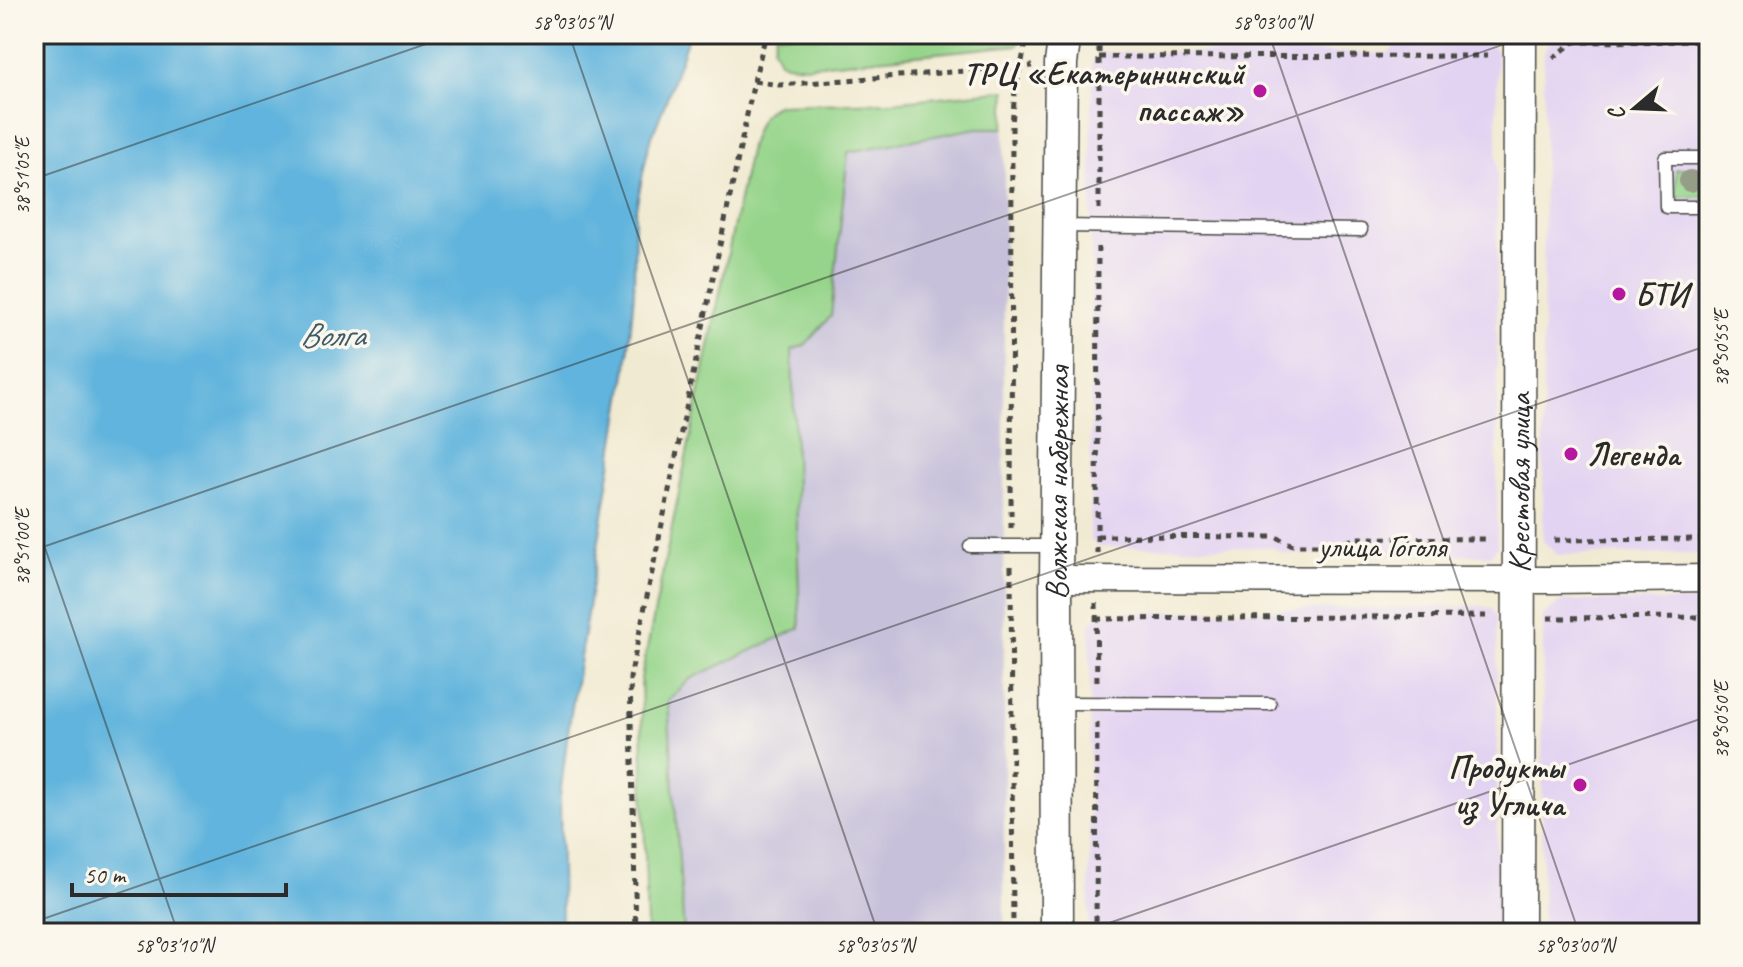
<svg xmlns="http://www.w3.org/2000/svg" width="1743" height="967" viewBox="0 0 1743 967" font-family="Caveat,sans-serif">
  <style>
    .built { fill: #e3d3f2 }
    .industrial { fill: #c6c0da }
    .green { fill: #95d48a; stroke: #60805a; stroke-width: 2 }
    .water { fill: #61b4dd; stroke: #467084; stroke-width: 2 }
    .lines { fill: none; stroke-linecap: round; stroke-linejoin: round }
    .service-casing { stroke: #494844; stroke-width: 15 }
    .minor-casing { stroke: #494844; stroke-width: 29 }
    .tertiary-casing { stroke: #494844; stroke-width: 35 }
    .path { stroke: #494844; stroke-width: 5; stroke-dasharray: 6 6; stroke-linecap: butt }
    .service { stroke: #fff; stroke-width: 12 }
    .minor { stroke: #fff; stroke-width: 26 }
    .tertiary { stroke: #fff; stroke-width: 32 }
    .tree { fill: #969d86 }
    .ticks { fill: none; stroke: #2b2b2b; stroke-width: 2; stroke-opacity: 0.45 }
    .poi-dot { fill: #b5179e; stroke: #fbf7ec; stroke-width: 3 }
    .labels { text-anchor: middle; stroke-width: 7; stroke-linejoin: round; paint-order: stroke }
    .poi-label { font-size: 32px; font-weight: bold; fill: #2b2b2b; stroke: #fbf7ec; text-anchor: end }
    .street-label { font-size: 32px; fill: #2b2b2b; stroke: #fbf7ec }
    .water-label { font-size: 34px; font-style: italic; fill: #3e5b69; stroke: #fbf7ec }
    .neatline { fill: none; stroke: #2b2b2b; stroke-width: 3 }
    .ticks-label { font-size: 20px; text-anchor: middle; fill: #2b2b2b }
  </style>
  <rect width="100%" height="100%" fill="#fbf7ec"/>
  <filter id="ink" filterUnits="userSpaceOnUse"><feTurbulence type="fractalNoise" baseFrequency=".0125" numOctaves="2"/><feDisplacementMap in="SourceGraphic" scale="16" xChannelSelector="R" yChannelSelector="G"/><feConvolveMatrix kernelMatrix="1 2 1 2 8 2 1 2 1" color-interpolation-filters="sRGB"/></filter>
  <filter id="wash" filterUnits="userSpaceOnUse"><feTurbulence type="fractalNoise" baseFrequency=".006" numOctaves="4" result="noise"/><feDisplacementMap in="SourceGraphic" scale="32" xChannelSelector="R" yChannelSelector="G"/><feGaussianBlur stdDeviation="1.8" result="paint"/><feColorMatrix in="noise" values="0 0 0 0 0 0 0 0 0 0 0 0 0 0 0 0 0 1.4 0 .05"/><feComposite in="paint" operator="in"/></filter>
  <g filter="url(#wash)">
    <rect width="100%" height="100%" fill="#f1ead2"/>
    <!-- built -->
    <g class="built">
      <polygon points="1709,35 1709,554 1557,555 1543,541 1544,52 1550,42 1560,36"/>
      <polygon points="1490,44 1497,51 1497,547 1490,555 1285,554 1271,547 1098,547 1090,539 1092,61 1102,52 1388,53 1397,45"/>
      <polygon points="1562,601 1709,601 1709,933 1542,933 1543,616"/>
      <polygon points="1482,606 1492,609 1497,618 1497,933 1089,933 1090,626 1096,617 1103,613"/>
    </g>
    <!-- industrial -->
    <polygon class="industrial" points="977,128 1004,128 1004,933 684,933 668,701 690,679 800,628 792,350 830,316 848,152"/>
    <!-- green -->
    <g class="green">
      <polygon points="776,34 1020,34 1018,45 806,66 786,64 779,61 773,47"/>
      <path d="M1006 90 1004 128H977L848 152 831 316 805 345 792 350 800 628 690 679 668 701 684 933H647L641 678 750 146C755 130 760 112 776 105L891 102Z"/>
      <rect x="1676" y="169" width="33" height="28"/>
    </g>
    <!-- water -->
    <polygon class="water" points="34,34 689,34 666,101 649,144 635,213 634,294 627,367 568,732 560,796 562,933 34,933"/>
  </g>
  <g filter="url(#ink)">
    <g class="lines">
      <!-- service casing -->
      <g class="service-casing">
        <g id="service">
          <polyline points="1709,158 1665,158 1666,207 1709,207"/>
          <polyline points="1060,226 1361,230"/>
          <polyline points="970,546 1053,546"/>
          <polyline points="1059,703 1270,704"/>
        </g>
      </g>
      <!-- minor casing -->
      <g class="minor-casing">
        <polyline id="minor" points="1056,579 1553,580 1709,578"/>
      </g>
      <!-- tertiary casing -->
      <g class="tertiary-casing">
        <g id="tertiary">
          <path id="s1" d="M1057 933 1056 579 1061 63 1065 34"/>
          <path id="s2" d="M1518 933 1520 34"/>
        </g>
      </g>
      <!-- path -->
      <g class="path">
        <polyline points="1099,57 1487,56"/>
        <polyline points="1553,58 1574,42 1709,41"/>
        <polyline points="754,81 779,85 1032,66"/>
        <polyline points="1099,209 1099,34"/>
        <polyline points="1011,528 1012,124 1015,92 1028,34"/>
        <polyline points="1097,536 1276,537 1293,545 1339,545 1356,538 1487,539"/>
        <polyline points="1554,540 1709,539"/>
        <polyline points="1097,553 1098,243"/>
        <polyline points="1011,566 1013,933"/>
        <polyline points="1096,603 1097,685"/>
        <polyline points="1548,618 1709,617"/>
        <polyline points="1096,619 1487,616"/>
        <polyline points="636,933 630,678 754,81 766,34"/>
        <polyline points="1096,933 1097,723"/>
      </g>
      <!-- service -->
      <use href="#service" class="service"/>
      <!-- minor -->
      <use href="#minor" class="minor"/>
      <!-- tertiary -->
      <use href="#tertiary" class="tertiary"/>
    </g>
    <!-- trees -->
    <circle class="tree" cx="1690" cy="181" r="11"/>
  </g>
  <!-- ticks -->
  <path class="ticks" d="M569 34 878 933M1269 34 1579 933M34 179 455 34M34 516 178 933M34 550 1534 34M34 922 1709 345M1080 933 1709 716"/>
  <!-- markers -->
  <g class="poi-dot">
    <circle cx="1260" cy="91" r="8"/>
    <circle cx="1619" cy="294" r="8"/>
    <circle cx="1571" cy="454" r="8"/>
    <circle cx="1580" cy="785" r="8"/>
  </g>
  <g class="labels">
    <!-- poi labels -->
    <g class="poi-label">
      <text x="1244" y="84">ТРЦ «Екатерининский<tspan x="1244" dy="37">пассаж»</tspan></text>
      <text x="1635" y="305" text-anchor="start">БТИ</text>
      <text x="1587" y="465" text-anchor="start">Легенда</text>
      <text x="1564" y="778">Продукты<tspan x="1564" dy="37">из Углича</tspan></text>
    </g>
    <!-- street labels -->
    <g class="street-label">
      <text dy="11" stroke="none"><textPath href="#s1" startOffset="450">Волжская набережная</textPath></text>
      <text dy="11" stroke="none"><textPath href="#s2" startOffset="450">Крестовая улица</textPath></text>
      <text x="1382" y="557">улица Гоголя</text>
    </g>
    <!-- water labels -->
    <g class="water-label">
      <text x="332" y="346">Волга</text>
    </g>
  </g>
  <!-- margin -->
  <rect width="1743" height="967" fill="none" stroke="#fbf7ec" stroke-width="88"/>
  <!-- north arrow -->
  <g transform="translate(1635 108) rotate(251)" stroke="#fbf7ec" stroke-width="6" paint-order="stroke">
  <path d="M0-6L14 30L0 20L-14 30Z" fill="#2b2b2b"/>
  <text y="-12" font-size="22" font-weight="bold" text-anchor="middle" fill="#2b2b2b">С</text>
  </g>
  <!-- scale -->
  <path d="M72 883v12h214v-12" fill="none" stroke="#2b2b2b" stroke-width="4"/>
  <text x="84" y="883" font-size="24" fill="#2b2b2b" stroke="#fbf7ec" stroke-width="6" paint-order="stroke">50 m</text>
  <rect x="44" y="44" width="1655" height="879" class="neatline"/>
  <g class="ticks-label">
    <text x="572" y="29">58°03'05"N</text>
    <text x="1272" y="29">58°03'00"N</text>
    <text transform="translate(22 176) rotate(-90)" y="7">38°51'05"E</text>
    <text transform="translate(1721 348) rotate(-90)" y="7">38°50'55"E</text>
    <text transform="translate(22 547) rotate(-90)" y="7">38°51'00"E</text>
    <text transform="translate(1721 720) rotate(-90)" y="7">38°50'50"E</text>
    <text x="174" y="952">58°03'10"N</text>
    <text x="875" y="952">58°03'05"N</text>
    <text x="1575" y="952">58°03'00"N</text>
  </g>
</svg>
